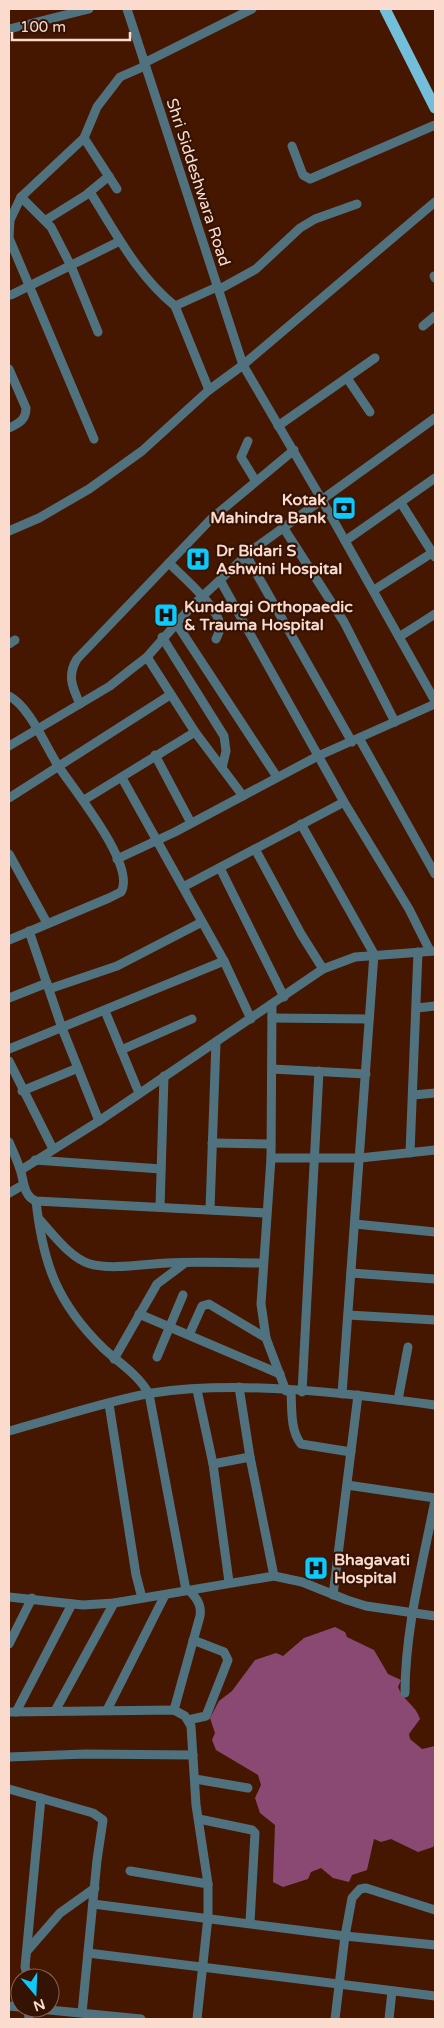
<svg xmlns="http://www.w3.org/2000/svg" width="444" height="2028" viewBox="0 0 444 2028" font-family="'Varela Round',sans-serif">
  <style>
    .water { fill: #8a4972 }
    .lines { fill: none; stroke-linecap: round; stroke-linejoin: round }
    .minor { stroke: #50727f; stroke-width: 9 }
    .major { stroke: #73bed9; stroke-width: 11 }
    .labels { text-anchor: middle; stroke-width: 4.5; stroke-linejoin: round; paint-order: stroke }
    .street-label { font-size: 16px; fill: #fadbce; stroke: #341304 }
    .poi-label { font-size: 16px; font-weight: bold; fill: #fadbce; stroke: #341304; text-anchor: start }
  </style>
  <rect width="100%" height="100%" fill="#451701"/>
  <!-- water -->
  <path class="water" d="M335 1627 345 1632 347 1637 374 1650 388 1674 401 1680 398 1687C403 1701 416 1705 420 1719L409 1734 410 1739 422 1749 435 1746V1844L433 1847 418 1852 391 1839 381 1842 374 1839 367 1870 352 1875 349 1882 333 1878 321 1868 311 1872 308 1879 283 1887 273 1882 275 1825 260 1813 255 1798 261 1785 258 1775 216 1750 212 1740 215 1733 210 1718 219 1701 232 1691 255 1660 276 1653 283 1656 304 1638Z"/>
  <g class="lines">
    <!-- minor -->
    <g class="minor">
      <polyline points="127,9 243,365 322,500 435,701"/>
      <polyline points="9,29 89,9"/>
      <polyline points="144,63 252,9"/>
      <polyline points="84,138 117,189"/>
      <polyline points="292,146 303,175 310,179 435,125"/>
      <path d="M90 192C116 233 137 275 175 306L217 287"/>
      <polyline points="21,197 51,227 71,266 98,332"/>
      <polyline points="46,220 86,195 109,176"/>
      <polyline points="434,276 435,278"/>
      <polyline points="218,290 256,269 300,228 315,219 357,204"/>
      <polyline points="11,295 120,241"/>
      <polyline points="175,306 209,390"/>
      <polyline points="423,326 435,316"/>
      <path d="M9 369 26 408C26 420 19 423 9 428"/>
      <polyline points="347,378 370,412"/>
      <polyline points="278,426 375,358"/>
      <polyline points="94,439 9,238 10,220 21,197 84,138 97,107 120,77 145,66"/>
      <polyline points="248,441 241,457 255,480"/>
      <polyline points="401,503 435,557"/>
      <polyline points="283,527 344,622 395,722"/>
      <polyline points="9,531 39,518 89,489 142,451 209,390 243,365 435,202"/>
      <polyline points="345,541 435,478"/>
      <polyline points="246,555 352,742"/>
      <path d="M169 563C182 576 220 608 220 627 220 631 218 635 216 639"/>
      <polyline points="220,580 344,802 409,909 430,951"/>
      <polyline points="374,590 435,551"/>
      <polyline points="176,623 277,777"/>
      <polyline points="162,637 224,736 226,751 222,768"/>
      <polyline points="399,637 435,614"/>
      <polyline points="9,644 15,640"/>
      <path d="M9 696C29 706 45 745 57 764 72 788 137 865 121 892L109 898 9 940"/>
      <path d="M80 704C72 687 67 675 77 659L211 519 294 450"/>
      <polyline points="195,732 243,796"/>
      <polyline points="359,738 435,874"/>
      <polyline points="9,746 110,686 130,670 147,657 191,607 251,551 435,418"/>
      <polyline points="155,755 191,823"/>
      <polyline points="122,778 224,961 251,1019"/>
      <polyline points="9,798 170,695"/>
      <polyline points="84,800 195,732 147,657"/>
      <polyline points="301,824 374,954 342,1394"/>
      <polyline points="255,849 301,934 323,969"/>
      <polyline points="9,854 47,923"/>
      <polyline points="117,859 175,832 318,756 435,704"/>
      <polyline points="220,868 284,997"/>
      <polyline points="183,887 344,802"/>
      <polyline points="29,931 62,1028 99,1121"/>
      <polyline points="49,989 117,966 202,922"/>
      <polyline points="9,998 47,983"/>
      <polyline points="272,1006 271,1158 360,1158 435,1150"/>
      <polyline points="417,1008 435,1006"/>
      <polyline points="105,1011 139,1093"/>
      <polyline points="272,1018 369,1019"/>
      <polyline points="9,1049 224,961"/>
      <polyline points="121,1050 192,1019"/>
      <polyline points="9,1061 53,1149"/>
      <polyline points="272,1069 366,1074"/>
      <polyline points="22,1091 78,1068"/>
      <polyline points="413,1095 435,1093"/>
      <path d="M9 1142C13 1151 17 1160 20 1169 24 1180 23 1196 36 1201L266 1213"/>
      <polyline points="212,1143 271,1144"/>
      <polyline points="410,1153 418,952"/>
      <polyline points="271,1158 261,1304 266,1338 286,1391"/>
      <polyline points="35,1160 161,1169"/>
      <polyline points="21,1170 99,1121 323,969 355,957 435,951"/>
      <polyline points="9,1193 23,1185"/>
      <path d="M36 1201C43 1264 57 1303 103 1348 119 1363 138 1374 149 1394L186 1590"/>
      <polyline points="160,1207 164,1076"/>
      <polyline points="210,1209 216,1042"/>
      <path d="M39 1219C53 1234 70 1258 90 1264 111 1270 145 1264 167 1263 199 1261 231 1263 263 1263"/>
      <polyline points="355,1224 435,1232"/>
      <polyline points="351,1273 435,1279"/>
      <polyline points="139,1314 280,1374"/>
      <polyline points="348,1315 435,1320"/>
      <polyline points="189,1335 202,1306 209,1304 266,1338"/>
      <polyline points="157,1357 183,1295"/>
      <polyline points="114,1359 157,1284 185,1263"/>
      <polyline points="239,1387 250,1457 274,1576"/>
      <polyline points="197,1390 213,1464 229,1582"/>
      <path d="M291 1391C292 1408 290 1430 301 1444L351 1452"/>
      <polyline points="302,1392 319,1071"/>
      <polyline points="398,1400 408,1347"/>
      <polyline points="109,1404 136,1575 142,1598"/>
      <path d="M9 1431C54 1419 106 1401 152 1393 240 1380 347 1393 435 1405"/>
      <polyline points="213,1464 250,1457"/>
      <polyline points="347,1485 435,1498"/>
      <polyline points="333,1595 358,1395"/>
      <polyline points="9,1597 83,1605 114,1603 274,1576 302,1582 347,1600 366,1606 435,1616"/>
      <polyline points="9,1644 32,1598"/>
      <path d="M405 1693C405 1628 423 1563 435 1500"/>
      <polyline points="107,1710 165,1595"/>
      <path d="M174 1710 200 1616C202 1604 196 1598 189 1590"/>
      <polyline points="55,1711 114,1603"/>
      <polyline points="9,1712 174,1710 185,1716 191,1726 196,1805 208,1884"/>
      <polyline points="16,1712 72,1604"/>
      <polyline points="188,1720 206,1716 228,1660 224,1652 193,1640"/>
      <polyline points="9,1757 85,1754 193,1755"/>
      <polyline points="195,1779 248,1788"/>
      <polyline points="9,1789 93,1813 103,1820 97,1860 82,2013"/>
      <polyline points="199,1819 252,1830 255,1833 250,1922"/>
      <polyline points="130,1871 208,1884 208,1917 197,2019"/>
      <polyline points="93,1904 345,1936 435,1945"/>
      <polyline points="27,1951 60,1913 95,1888"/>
      <polyline points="88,1953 435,1996"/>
      <polyline points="28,1978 25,1967 41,1798"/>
      <polyline points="9,2006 20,2007"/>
      <polyline points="28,2008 29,2019"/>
      <polyline points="29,2008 141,2019"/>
      <polyline points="335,2019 345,1936 352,1898 360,1889 366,1888 435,1910"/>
      <polyline points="389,2019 392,1991"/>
    </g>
    <!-- major -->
    <polyline class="major" points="385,9 435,108"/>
  </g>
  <!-- icons -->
  <defs>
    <g id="bank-square" transform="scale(1.25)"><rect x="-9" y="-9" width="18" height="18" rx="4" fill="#0ecafa" stroke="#341304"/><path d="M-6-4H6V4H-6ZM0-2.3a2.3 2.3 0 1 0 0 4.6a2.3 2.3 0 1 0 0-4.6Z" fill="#111"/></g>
    <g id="hospital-square" transform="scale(1.25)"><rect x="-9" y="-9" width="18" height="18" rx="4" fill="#0ecafa" stroke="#341304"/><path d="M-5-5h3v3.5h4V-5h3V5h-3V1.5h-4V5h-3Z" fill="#111"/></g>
  </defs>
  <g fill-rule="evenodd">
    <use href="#bank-square" x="344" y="508"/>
    <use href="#hospital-square" x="198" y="559"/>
    <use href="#hospital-square" x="166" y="615"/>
    <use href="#hospital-square" x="316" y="1568"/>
  </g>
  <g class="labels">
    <!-- street labels -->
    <g class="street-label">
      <text transform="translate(199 182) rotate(72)" y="6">Shri Siddeshwara Road</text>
    </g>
    <!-- poi labels -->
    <g class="poi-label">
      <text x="326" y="505" text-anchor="end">Kotak<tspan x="326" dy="18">Mahindra Bank</tspan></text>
      <text x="216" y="556">Dr Bidari S<tspan x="216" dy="18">Ashwini Hospital</tspan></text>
      <text x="184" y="612">Kundargi Orthopaedic<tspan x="184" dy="18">&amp; Trauma Hospital</tspan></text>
      <text x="334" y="1565">Bhagavati<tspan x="334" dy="18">Hospital</tspan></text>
    </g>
  </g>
  <!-- border -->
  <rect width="444" height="2028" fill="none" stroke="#fadbce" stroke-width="20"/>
  <!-- north arrow -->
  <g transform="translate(35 1993) rotate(161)"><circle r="24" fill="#341304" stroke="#836355"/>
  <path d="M0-4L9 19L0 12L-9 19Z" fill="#0ecafa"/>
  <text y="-8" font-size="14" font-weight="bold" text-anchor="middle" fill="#fadbce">N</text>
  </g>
  <!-- scale -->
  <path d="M12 32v8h118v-8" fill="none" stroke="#fadbce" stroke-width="2.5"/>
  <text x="20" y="32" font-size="15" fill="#fadbce" stroke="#341304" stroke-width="4" paint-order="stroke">100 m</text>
</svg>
